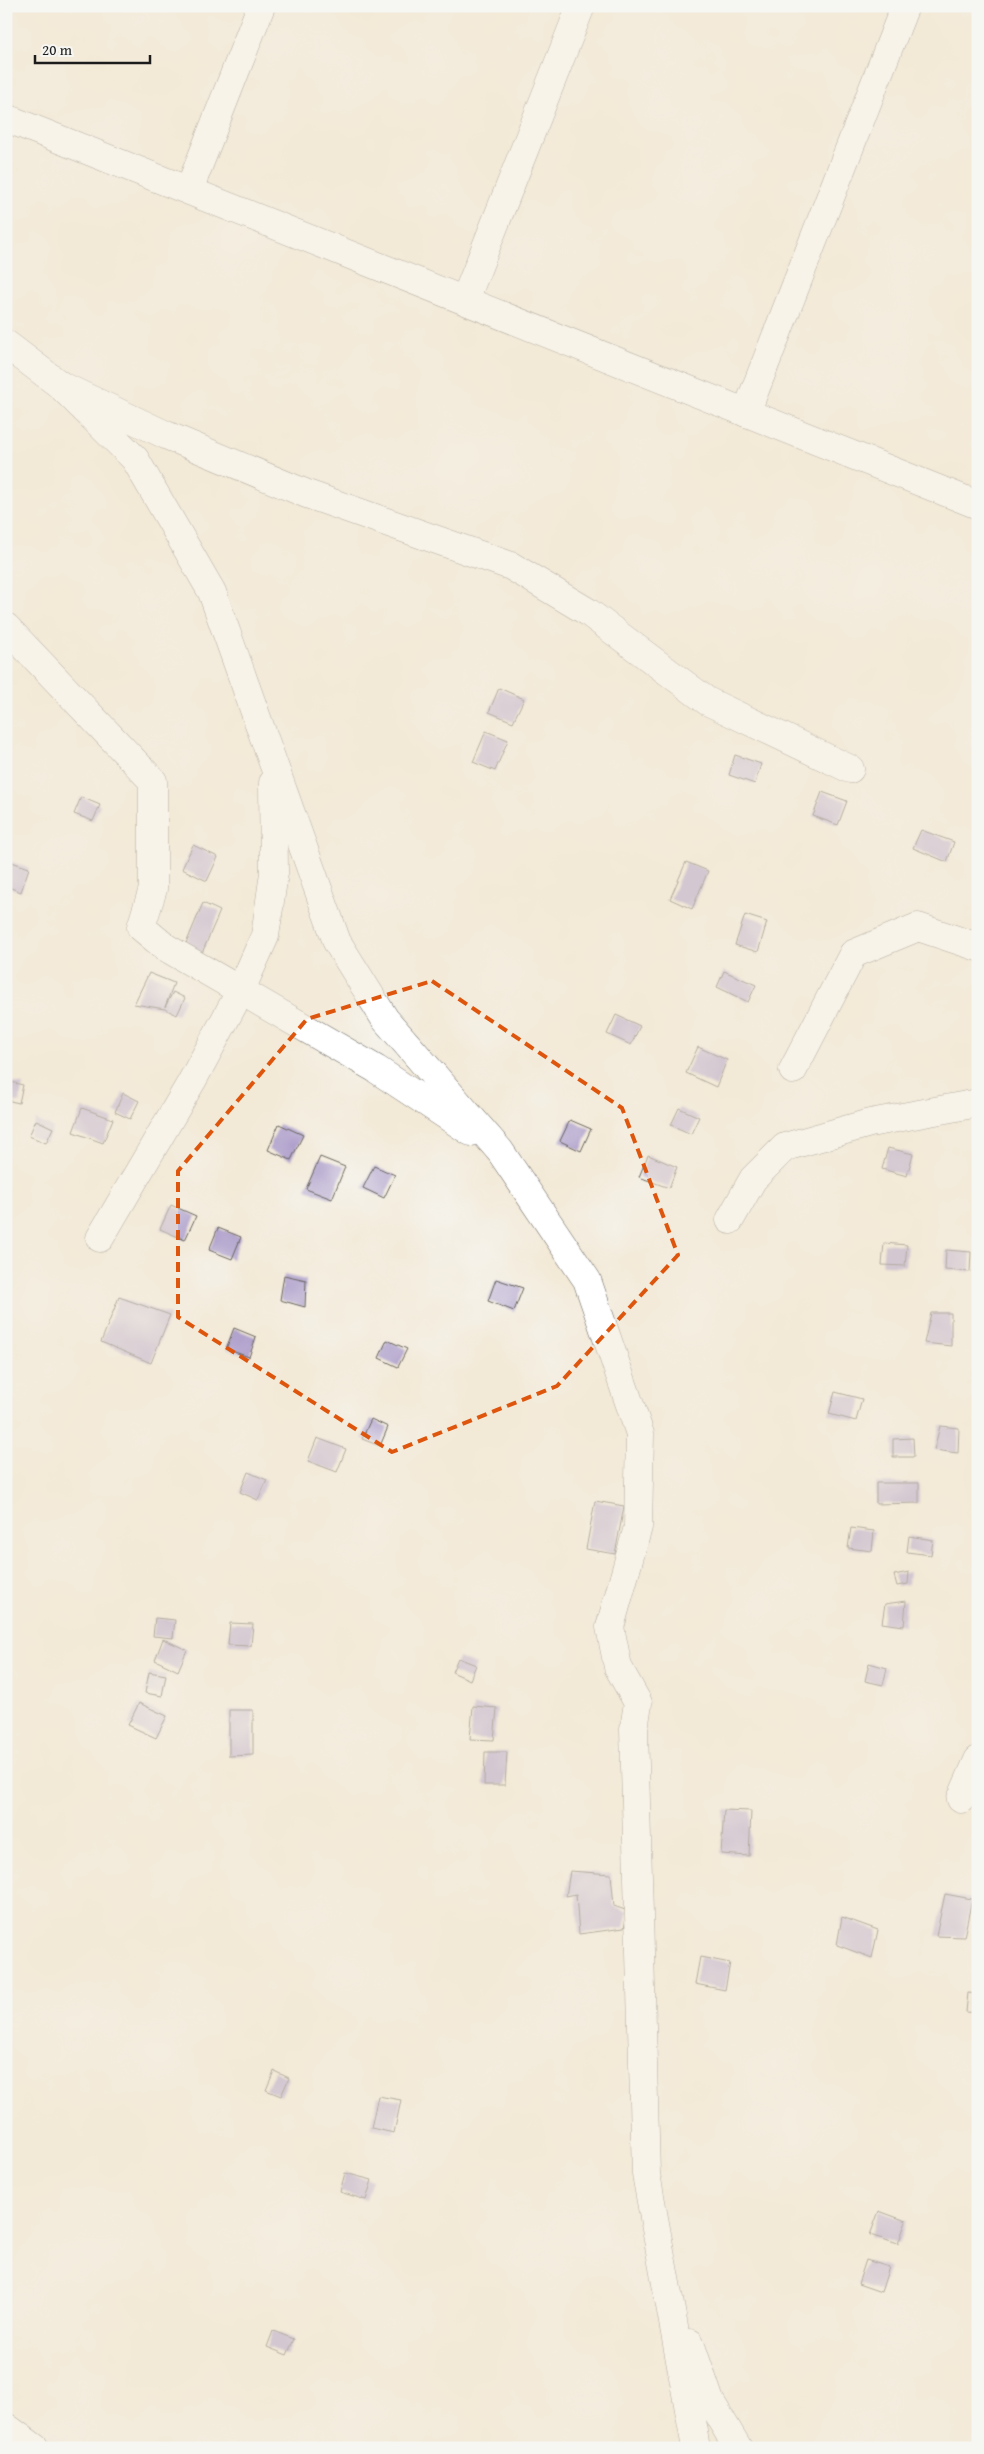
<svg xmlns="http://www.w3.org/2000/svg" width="984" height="2454" viewBox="0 0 984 2454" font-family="'Gentium Book Plus',serif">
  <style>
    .building { fill: #ad9ecb }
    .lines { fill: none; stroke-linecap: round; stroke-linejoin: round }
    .minor-casing { stroke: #67645d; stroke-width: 29 }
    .minor { stroke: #fff; stroke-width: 28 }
    .marked { fill: none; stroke: #de560d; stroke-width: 4; stroke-dasharray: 10 6; stroke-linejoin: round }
  </style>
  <rect width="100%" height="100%" fill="#f6f6f2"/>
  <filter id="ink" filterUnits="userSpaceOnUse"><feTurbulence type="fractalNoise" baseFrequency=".02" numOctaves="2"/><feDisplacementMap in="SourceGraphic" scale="10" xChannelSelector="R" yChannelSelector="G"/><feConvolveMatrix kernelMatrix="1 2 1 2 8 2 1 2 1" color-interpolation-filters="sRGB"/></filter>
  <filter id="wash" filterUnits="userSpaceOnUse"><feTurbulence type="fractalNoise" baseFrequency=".0096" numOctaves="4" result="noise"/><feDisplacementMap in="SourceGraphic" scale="20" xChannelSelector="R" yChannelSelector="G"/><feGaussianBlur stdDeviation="1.12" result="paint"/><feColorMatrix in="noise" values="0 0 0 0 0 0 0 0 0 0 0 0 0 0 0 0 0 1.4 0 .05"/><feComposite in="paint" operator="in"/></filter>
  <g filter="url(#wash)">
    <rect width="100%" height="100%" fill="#f3e9d7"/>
    <g id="blocks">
      <!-- building -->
      <g class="building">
        <polygon points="499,688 524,699 513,722 489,712"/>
        <polygon points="486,731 508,740 495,771 473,762"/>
        <polygon points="735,755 761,764 755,784 729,775"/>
        <polygon points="822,792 847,801 838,825 813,816"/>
        <polygon points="81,797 100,805 93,821 74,814"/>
        <polygon points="921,830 954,842 947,862 913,848"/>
        <polygon points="193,845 218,857 207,881 182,869"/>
        <polygon points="6,860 29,868 21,892 6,886"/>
        <polygon points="686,862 708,871 692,909 670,899"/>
        <polygon points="203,903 220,911 202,953 185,946"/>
        <polygon points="745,915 767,922 758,952 735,945"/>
        <polygon points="724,971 756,985 748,1002 717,987"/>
        <polygon points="149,973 174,983 165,1007 173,992 185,998 177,1015 165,1009 134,1004"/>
        <polygon points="616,1015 640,1026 631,1045 607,1034"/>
        <polygon points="698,1047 727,1060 716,1087 686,1073"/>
        <polygon points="6,1081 23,1085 19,1103 6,1100"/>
        <polygon points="123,1093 139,1101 130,1119 115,1112"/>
        <polygon points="82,1108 113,1119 103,1143 73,1132"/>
        <polygon points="679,1108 699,1117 691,1134 671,1125"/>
        <polygon points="36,1120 53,1128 46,1143 29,1136"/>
        <polygon points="570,1120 591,1129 581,1151 560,1141"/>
        <polygon points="279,1124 303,1135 291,1160 268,1150"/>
        <polygon points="888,1148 913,1154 907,1176 882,1169"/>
        <polygon points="648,1155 677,1167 669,1188 639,1177"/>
        <polygon points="320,1157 345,1167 332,1199 306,1189"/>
        <polygon points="374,1166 395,1175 384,1198 363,1188"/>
        <polygon points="171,1205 196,1216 185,1240 160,1229"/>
        <polygon points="218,1228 241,1237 232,1259 209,1250"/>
        <polygon points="884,1243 907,1245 905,1266 882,1265"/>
        <polygon points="946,1250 971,1252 970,1272 945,1270"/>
        <polygon points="284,1275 306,1280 305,1307 280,1300"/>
        <polygon points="496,1279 523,1288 514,1311 488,1301"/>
        <polygon points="119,1297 170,1315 151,1363 101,1342"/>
        <polygon points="931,1313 951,1313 951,1346 924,1343"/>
        <polygon points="234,1328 256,1337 249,1357 226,1349"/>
        <polygon points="387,1340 407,1349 398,1367 379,1358"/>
        <polygon points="835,1392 862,1399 856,1421 829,1414"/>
        <polygon points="371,1419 388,1427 380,1446 362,1439"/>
        <polygon points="940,1426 959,1428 958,1453 934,1450"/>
        <polygon points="317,1438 346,1449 337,1472 308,1461"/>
        <polygon points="913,1438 914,1457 893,1457 893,1439"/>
        <polygon points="248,1472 267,1480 258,1500 240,1492"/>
        <polygon points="876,1483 919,1483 919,1503 876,1504"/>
        <polygon points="595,1501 624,1506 615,1554 586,1549"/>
        <polygon points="851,1528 874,1531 872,1551 848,1548"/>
        <polygon points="909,1536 933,1540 931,1555 907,1552"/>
        <polygon points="909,1572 908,1584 897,1586 894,1575"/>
        <polygon points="906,1601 904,1626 882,1623 885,1604"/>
        <polygon points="155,1618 175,1620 173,1638 153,1636"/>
        <polygon points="230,1623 253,1624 251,1646 228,1645"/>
        <polygon points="163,1639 187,1650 178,1671 155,1660"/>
        <polygon points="458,1658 476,1665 470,1680 452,1672"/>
        <polygon points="869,1663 887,1668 883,1685 865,1681"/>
        <polygon points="149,1672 166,1675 162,1696 145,1693"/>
        <polygon points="139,1703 167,1716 156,1738 128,1725"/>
        <polygon points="473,1706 497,1708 494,1740 470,1739"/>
        <polygon points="229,1710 253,1710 253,1755 229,1756"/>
        <polygon points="485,1752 507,1752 505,1785 484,1785"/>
        <polygon points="724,1810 751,1811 749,1856 721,1854"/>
        <polygon points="570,1871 611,1874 614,1906 628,1911 624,1928 579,1934 576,1894 566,1896"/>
        <polygon points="945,1894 972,1899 964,1937 936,1936"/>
        <polygon points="842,1917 878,1930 872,1958 837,1945"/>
        <polygon points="700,1957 730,1963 725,1990 695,1984"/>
        <polygon points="968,1993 978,1994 978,2013 966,2012"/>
        <polygon points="274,2071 289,2078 281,2096 266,2090"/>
        <polygon points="378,2096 401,2100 394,2133 371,2128"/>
        <polygon points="345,2173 372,2180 366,2200 340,2192"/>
        <polygon points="879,2211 906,2221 898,2244 870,2235"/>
        <polygon points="866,2260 889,2267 881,2292 858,2284"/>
        <polygon points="273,2331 294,2339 287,2355 267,2347"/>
      </g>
    </g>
  </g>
  <g filter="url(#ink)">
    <use href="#blocks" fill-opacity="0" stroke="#67645d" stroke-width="1"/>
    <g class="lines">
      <!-- minor casing -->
      <g class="minor-casing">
        <g id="minor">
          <polyline points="6,118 978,505"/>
          <polyline points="189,190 261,6"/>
          <polyline points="465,300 581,6"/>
          <polyline points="6,344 60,385 166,435 307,494 511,566 588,612 707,701 850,769"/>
          <polyline points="60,385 135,459 212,592 337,942 385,1019 500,1151 587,1280 640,1434 638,1527 610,1627 618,1667 638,1703 634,1729 646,2174 696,2448"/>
          <polyline points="746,413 905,6"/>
          <polyline points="6,627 153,781 153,889 141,927 165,947 376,1069 471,1132"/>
          <polyline points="793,1070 853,954 918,927 978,947"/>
          <polyline points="730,1220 753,1179 785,1147 870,1123 978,1103"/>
          <polyline points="100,1238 192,1081 240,992 265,936 274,873 273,783"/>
          <polyline points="961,1799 978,1760"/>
          <polyline points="690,2343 710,2401 738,2448"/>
          <polyline points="6,2427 35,2448"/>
        </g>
      </g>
      <!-- minor -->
      <use href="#minor" class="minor"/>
    </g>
  </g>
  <!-- marked area -->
  <path d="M0 0H984V2454H0ZM432 981 622 1108 678 1255 557 1386 392 1452 178 1317V1171L307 1019Z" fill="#f3e9d7" fill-opacity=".55" fill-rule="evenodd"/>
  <path class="marked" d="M432 981 622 1108 678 1255 557 1386 392 1452 178 1317V1171L307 1019Z"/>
  <!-- margin -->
  <rect width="984" height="2454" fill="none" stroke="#f6f6f2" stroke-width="25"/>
  <!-- scale -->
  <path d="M35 55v8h115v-8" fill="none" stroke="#1c1c1c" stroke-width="2.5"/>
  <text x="42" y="55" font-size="15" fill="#1c1c1c" stroke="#f6f6f2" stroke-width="4" paint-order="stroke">20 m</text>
</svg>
